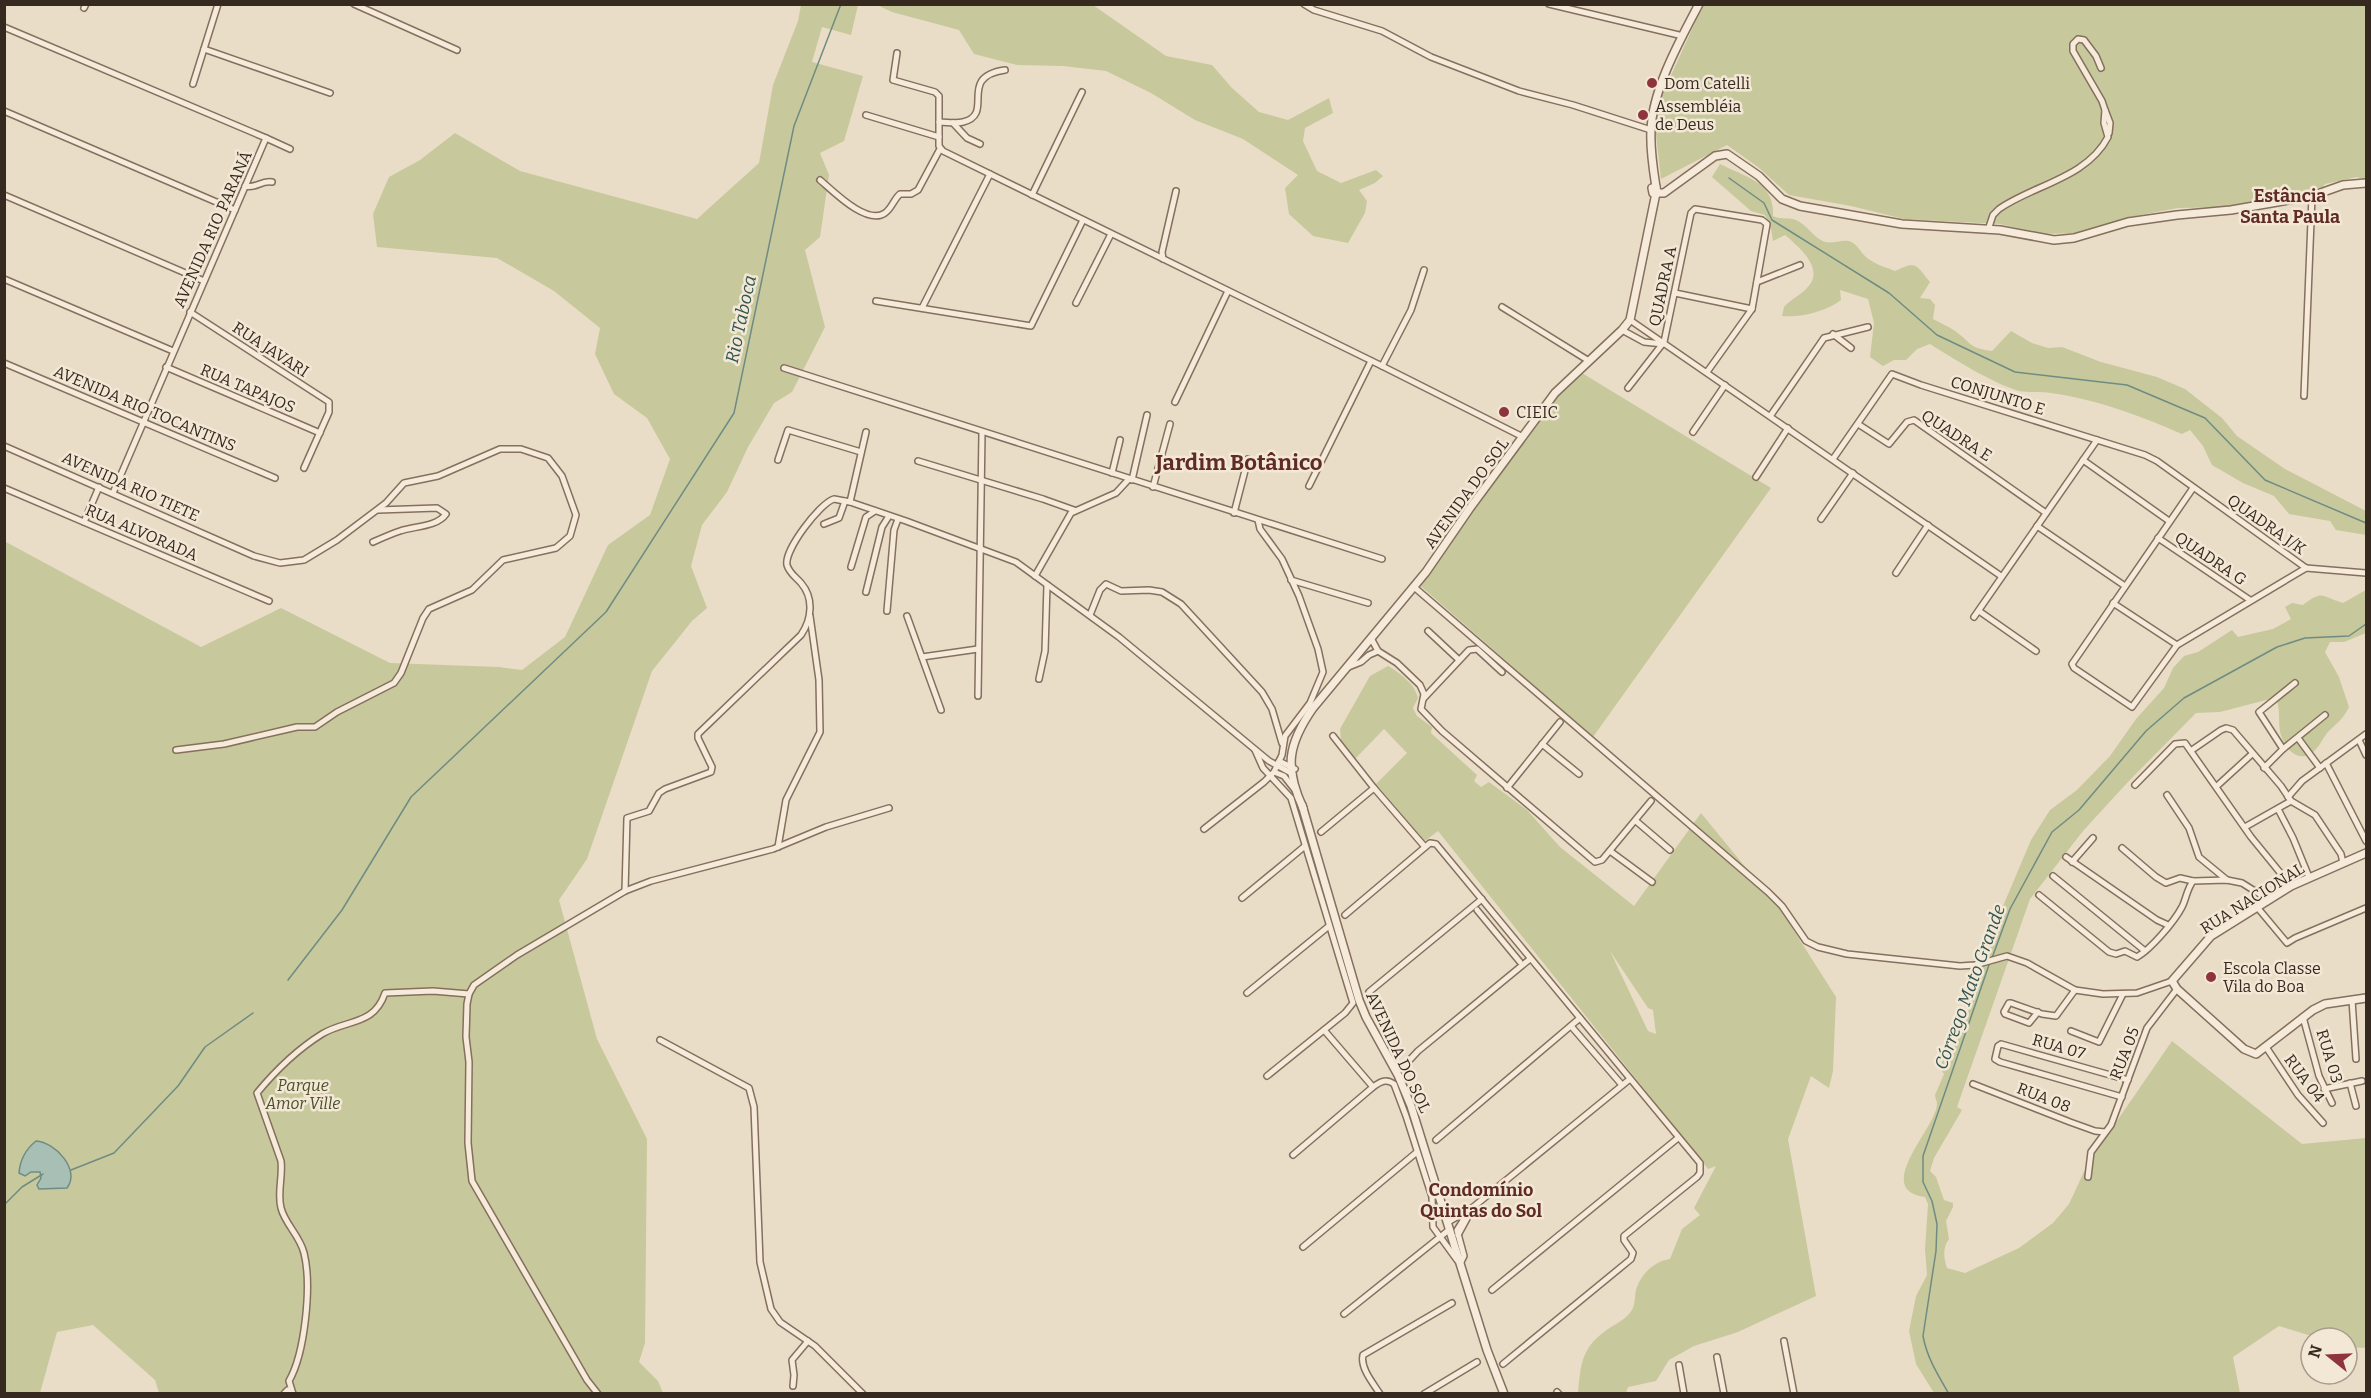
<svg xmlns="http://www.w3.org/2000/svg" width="2371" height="1398" viewBox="0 0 2371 1398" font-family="Bitter,serif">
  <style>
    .green { fill: #c7c89c; fill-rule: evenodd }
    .water { fill: #a8bfb6; stroke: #6f8c83; stroke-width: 1.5 }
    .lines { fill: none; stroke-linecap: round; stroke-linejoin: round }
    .stream { stroke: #6f8c83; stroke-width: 1.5 }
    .minor-casing { stroke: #856f5e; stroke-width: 8 }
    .tertiary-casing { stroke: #856f5e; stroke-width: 10 }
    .minor { stroke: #f6ebda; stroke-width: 5 }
    .tertiary { stroke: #f6ebda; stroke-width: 7 }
    .poi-dot { fill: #8e343c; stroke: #f3e8d6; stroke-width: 2 }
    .labels { text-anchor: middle; stroke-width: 5; stroke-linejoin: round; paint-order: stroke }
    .poi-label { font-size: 16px; fill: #362920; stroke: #f3e8d6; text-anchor: start }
    .street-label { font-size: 16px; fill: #362920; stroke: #f3e8d6 }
    .park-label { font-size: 16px; font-style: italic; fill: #4a5129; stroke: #f3e8d6 }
    .neighbourhood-label { font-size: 18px; font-weight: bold; fill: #5f2b24; stroke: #f3e8d6 }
    .water-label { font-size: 18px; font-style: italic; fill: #31554f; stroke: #f3e8d6 }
    .district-label { font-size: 22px; font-weight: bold; fill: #5f2b24; stroke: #f3e8d6 }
  </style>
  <rect width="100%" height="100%" fill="#eaddc7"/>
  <!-- green -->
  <g class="green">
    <polygon points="801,5 858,5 851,35 822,27 812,62 863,76 844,141 820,153 829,175 820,237 805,250 825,327 792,392 774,403 748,447 727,492 702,525 691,566 707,608 692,621 652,671 587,859 559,900 597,1039 647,1139 645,1343 639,1362 658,1381 663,1393 159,1393 155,1380 93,1325 57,1332 40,1393 5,1393 4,541 201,647 281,608 390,663 499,667 522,670 565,637 608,545 650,515 670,459 647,418 614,394 595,354 600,328 554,291 497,258 377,247 373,214 389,177 420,160 455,133 520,171 697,219 759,163 773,85 798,21"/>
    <polygon points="877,5 1093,5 1166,56 1212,65 1232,88 1259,112 1288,120 1329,98 1333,113 1305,128 1303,141 1317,171 1341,183 1376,170 1383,176 1375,183 1359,190 1367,201 1365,213 1348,243 1313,236 1289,214 1285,188 1298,175 1243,139 1195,120 1151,93 1106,71 1063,66 1017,65 974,54 959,30 892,12"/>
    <polygon points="1703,5 2366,5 2366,180 2357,177 2325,184 2323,187 2234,207 2178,208 2130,217 2077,233 2041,234 2000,224 1904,219 1851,206 1789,195 1758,167 1727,145 1661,179 1655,126 1662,95"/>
    <path d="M1720 164C1745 177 1775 182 1773 216 1781 220 1788 217 1796 220 1807 225 1813 236 1821 240 1830 246 1840 239 1849 241 1857 243 1860 252 1866 257 1874 264 1885 267 1895 271 1917 260 1916 265 1930 282L1920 298 1930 299 1935 305 1933 319C1940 323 1948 326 1955 331 1972 343 1968 348 1992 351L2011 331 2032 343 2048 348 2062 347 2101 362 2157 377 2185 389 2222 418 2237 436 2285 469 2366 511V535L2336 530 2330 521 2289 514 2274 496 2243 483 2212 465 2203 446 2190 430 2182 434C2141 416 2095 399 2051 393 2041 391 2029 393 2019 391 1992 383 1954 359 1930 344L1917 349 1906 360H1894L1883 366 1870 357 1874 323 1868 299 1840 290 1841 300C1827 311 1801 318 1782 316L1784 307C1790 300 1799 296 1806 289 1827 270 1799 247 1785 235L1773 241 1771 229 1765 215 1751 211 1712 177Z"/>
    <polygon points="1577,370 1771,488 1593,737 1416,582"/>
    <path d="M2366 590V633L2344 642H2330L2325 652 2339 677 2349 707C2344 718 2336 724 2328 732 2322 739 2318 750 2310 754 2298 762 2285 748 2282 738 2277 726 2281 713 2277 701L2270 699 2220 712 2196 713 2127 783 2083 831 2030 899 1957 1107 1962 1110 1934 1158 1930 1171 1936 1177 1944 1200 1953 1203V1207L1946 1221 1949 1239C1942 1248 1944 1258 1947 1268L1965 1273 2019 1248 2053 1223 2069 1204 2088 1163 2172 1041 2302 1144 2366 1138V1348L2347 1347V1338H2318L2279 1326 2233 1357 2240 1393H1934L1916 1364 1909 1331 1916 1296 1927 1275 1925 1249 1928 1204 1925 1197C1871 1190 1937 1127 1937 1104 1937 1101 1935 1098 1935 1095L1944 1074 1940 1068 1946 1052 1956 1045 1963 1026 1979 979 1984 951 2031 840 2050 810 2077 790 2110 756 2136 719 2164 688 2173 668 2184 656 2198 652 2232 630 2238 637 2273 629 2291 619 2285 607 2292 603 2303 605C2324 589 2321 597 2343 603Z"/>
    <path d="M1388 666C1400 673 1415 684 1418 698L1413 708 1417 716 1432 727 1431 733 1477 775 1474 781 1481 787 1489 782 1527 810 1560 847 1634 906 1701 813 1782 912 1836 997 1833 1071 1829 1088 1811 1076 1788 1139 1816 1296 1738 1332 1694 1346 1669 1360 1656 1381 1628 1387 1626 1393H1578C1581 1361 1582 1346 1611 1327 1618 1323 1628 1317 1632 1310 1636 1303 1634 1294 1637 1287 1642 1273 1655 1261 1670 1259L1682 1229 1700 1215 1694 1208 1716 1166 1708 1169 1438 831 1425 841 1376 784 1407 753 1384 729 1355 759 1341 741 1340 729 1370 676ZM1610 951 1648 1008 1653 1010 1656 1034 1648 1031Z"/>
  </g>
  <!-- water -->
  <path class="water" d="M36 1141C55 1142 81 1170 67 1188L39 1189 37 1185 41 1178 40 1172H31L25 1176 19 1173C20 1160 26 1149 36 1141Z"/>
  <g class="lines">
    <!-- stream -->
    <g class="stream">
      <polyline points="1729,178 1764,203 1772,220 1889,293 1937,335 2015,372 2127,385 2205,418 2265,480 2366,523"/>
      <polyline points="1992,958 2010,909 2052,832 2079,810 2146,731 2184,698 2277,647 2305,638 2349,636 2366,624"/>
      <polyline points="288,980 342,910 411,797 606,612 734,413 794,126 841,4"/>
      <polyline points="71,1170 114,1153 178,1086 205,1047 253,1013"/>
      <polyline points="4,1205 22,1187 43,1174"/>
      <path d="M1949 1394C1938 1375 1927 1358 1923 1336L1936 1251 1937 1224 1932 1201 1923 1182V1156L1990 962"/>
    </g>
    <!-- minor casing -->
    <g class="minor-casing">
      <g id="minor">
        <polyline points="354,4 457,50"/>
        <polyline points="1304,4 1314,10 1382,31 1431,57 1519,91 1573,105 1651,130"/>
        <polyline points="1549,4 1683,36"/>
        <polyline points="84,8 86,4"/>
        <polyline points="4,27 266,138 113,493"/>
        <polyline points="204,49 330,93"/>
        <polyline points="897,53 893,80 935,92 939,96 939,146 943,151 1382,366 1523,437"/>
        <polyline points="193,84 218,4"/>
        <polyline points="2105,110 2110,123 2109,133"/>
        <polyline points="4,111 235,210"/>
        <polyline points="866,115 939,137"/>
        <path d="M939 122C947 122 955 124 963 122 996 114 956 77 1005 70"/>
        <polyline points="953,123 967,138 980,144"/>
        <polyline points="266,138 290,149"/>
        <path d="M820 180C833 191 867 226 885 213 892 208 894 199 900 194H911L918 190 940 149"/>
        <path d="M245 186C256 189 261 180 272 182"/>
        <polyline points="4,195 204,281"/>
        <polyline points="1032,195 1082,92"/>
        <path d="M1988 230 1993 215 1999 209C2033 185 2087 178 2108 137L2104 123 2105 110 2102 101 2073 51V44L2078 39 2084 40 2096 56 2101 68"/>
        <polyline points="1163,259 1162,252 1176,191"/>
        <polyline points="4,279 173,351"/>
        <polyline points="1757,282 1800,265"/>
        <polyline points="1675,293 1752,309"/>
        <polyline points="876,301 1031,326 1083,220"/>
        <polyline points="1076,303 1111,234"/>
        <polyline points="1502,307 1589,361"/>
        <polyline points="922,308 990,174"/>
        <polyline points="190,312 329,402 329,412 304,468"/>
        <polyline points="1630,320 2001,576"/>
        <polyline points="1622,330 1644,342 1663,344"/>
        <polyline points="1833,334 1851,348"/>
        <polyline points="4,363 275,478"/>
        <polyline points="1382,366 1411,310 1424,270"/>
        <polyline points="166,367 320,433"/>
        <polyline points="784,368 1382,559"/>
        <polyline points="1628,388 1664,342 1691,213 1695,209 1762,220 1767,224 1752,309 1707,372"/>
        <polyline points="2304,396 2312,196"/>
        <polyline points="1175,402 1228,291"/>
        <polyline points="1771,415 1824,338 1868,327"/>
        <polyline points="1858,424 1889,444 1907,422 1914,420 2046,513"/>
        <polyline points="1693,432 1725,385"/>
        <polyline points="4,446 254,556 280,563 304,560 337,540 386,503 404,483 438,476 500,449 521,449 548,458 562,476 576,515 570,536 556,548 503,560 472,590 429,609 423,618 401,673 394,683 337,712 315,727 297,727 224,744 176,750"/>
        <polyline points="1833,459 1892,374 1921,385 2145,455 2157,461 2306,568 2366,573"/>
        <polyline points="778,460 788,430 861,452"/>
        <polyline points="2083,460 2169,521"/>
        <polyline points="918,461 1043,499 1074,510"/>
        <polyline points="1112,473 1120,440"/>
        <polyline points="1756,477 1788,428"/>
        <polyline points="1132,480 1147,415"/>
        <polyline points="1309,486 1371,361"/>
        <polyline points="1153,487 1170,424"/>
        <polyline points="4,488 269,601"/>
        <polyline points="2193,488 2072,664 2074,668 2132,707 2177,645 2306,568"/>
        <polyline points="850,502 866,432"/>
        <polyline points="1234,513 1248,459"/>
        <polyline points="1821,519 1853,473"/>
        <polyline points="84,522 99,487"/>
        <polyline points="824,524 839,518 845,501"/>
        <polyline points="2037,526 2125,586"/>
        <polyline points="2158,538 2250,600"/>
        <path d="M373 542C382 538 391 534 400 531 414 526 437 527 446 514L437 508 378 510"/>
        <polyline points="851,567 866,517 875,511"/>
        <polyline points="1896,573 1928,525"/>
        <polyline points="1035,576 1071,513 1116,493 1129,479"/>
        <polyline points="1291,580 1368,603"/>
        <polyline points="1414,587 1768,892 1782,906 1806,941 1818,947 1847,954 1960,966 1975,965 2007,956 2027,963 2075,990 2103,994 2137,993 2172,981"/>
        <polyline points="866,592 882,527 889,516"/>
        <polyline points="2113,603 2177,645"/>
        <polyline points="887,611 894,530 898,519"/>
        <polyline points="1979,611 2036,651"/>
        <polyline points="1090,615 1100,590 1106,584 1121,591 1149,590 1162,592 1181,604 1262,692 1272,709 1282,743"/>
        <polyline points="907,616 941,710"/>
        <polyline points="1974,617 2097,440"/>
        <polyline points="1428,631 1459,660"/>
        <polyline points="1372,640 1378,651 1397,663 1420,685 1424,694 1421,709 1442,731 1595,862 1602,860 1651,801"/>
        <polyline points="922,657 978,649"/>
        <polyline points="1346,668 1361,662 1369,655 1378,651"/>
        <polyline points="1039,679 1045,651 1047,585"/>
        <polyline points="978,696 982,433"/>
        <polyline points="1424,698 1469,650 1477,649 1502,672"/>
        <polyline points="1333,736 1374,788 1425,847"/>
        <polyline points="2298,738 2320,768"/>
        <polyline points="2359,740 2366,755"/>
        <polyline points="1542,744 1579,774"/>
        <polyline points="2283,749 2259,712 2295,683"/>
        <polyline points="1255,750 1263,768 1291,798 1353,1003 1345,1013 1267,1076"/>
        <polyline points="2192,750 2221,730 2226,728 2233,730 2281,786 2291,801 2315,815 2341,854 2343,863"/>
        <polyline points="1279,761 1295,769"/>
        <polyline points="2326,763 2366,841"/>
        <polyline points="2264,768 2283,749 2325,715"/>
        <polyline points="1274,772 1284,776 1295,790"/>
        <polyline points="2135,785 2175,744 2185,743 2251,837 2291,886"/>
        <polyline points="2217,786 2252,754"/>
        <polyline points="1507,788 1560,722"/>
        <polyline points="2167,795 2189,828 2199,857 2227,880"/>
        <polyline points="2288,797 2302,781 2366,734"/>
        <polyline points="2278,809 2293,838 2309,877"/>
        <polyline points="1636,821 1670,850"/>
        <polyline points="2245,827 2291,801"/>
        <polyline points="1204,829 1264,782 1274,772 1282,755 1285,736 1310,703 1323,672 1318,649 1299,596 1282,559 1260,529 1258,520"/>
        <polyline points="1321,832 1374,788"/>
        <polyline points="778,847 786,800 820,732 819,680 810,616"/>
        <polyline points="2122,848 2156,877 2166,883 2180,878 2193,881"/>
        <polyline points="1610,851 1652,882"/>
        <polyline points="2066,857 2157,920 2168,925"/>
        <polyline points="2072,862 2093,838"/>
        <polyline points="2053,876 2145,951"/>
        <path d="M625 891 627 818 649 811 659 793 665 789 711 772 712 767 698 738V734L801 635C812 619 814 598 801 583 796 577 789 573 787 565 784 550 820 503 834 499L850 502 906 521 1016 562 1119 637 1269 761 1293 774"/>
        <path d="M2039 895 2109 952 2116 954 2125 951 2137 957C2151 949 2174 922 2182 907 2186 899 2187 889 2193 881L2227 880 2242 883 2269 900"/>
        <polyline points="1242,898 1305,846"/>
        <polyline points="2257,907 2287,943 2295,938 2366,908"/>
        <polyline points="1477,910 1520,962"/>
        <polyline points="1345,915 1430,843 1436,844 1700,1163 1700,1173 1697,1177 1624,1236 1624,1240 1633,1253 1631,1259 1503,1364"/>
        <polyline points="1369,992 1482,899"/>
        <polyline points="1247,993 1329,926"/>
        <polyline points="2352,1000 2356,1059"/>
        <polyline points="2038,1012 2029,1023 2005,1014 2004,1012 2009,1003 2011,1003 2042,1014 2056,1016 2075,990"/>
        <polyline points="2303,1017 2319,1076 2332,1103"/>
        <polyline points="1571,1026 1622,1085"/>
        <path d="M1324 1030 1373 1087C1380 1082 1386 1078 1394 1084L1406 1116 1432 1197 1433 1227 1457 1260"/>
        <polyline points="2071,1031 2099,1042 2123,994"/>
        <polyline points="660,1040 749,1088 754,1107 760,1262 771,1309 780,1322 815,1346 863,1394"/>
        <polyline points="2266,1047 2298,1095 2323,1123"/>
        <polyline points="1405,1065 1418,1051 1530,959"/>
        <polyline points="2350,1083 2356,1106"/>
        <polyline points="1973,1084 2070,1122 2095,1131 2105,1132"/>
        <polyline points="2324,1089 2362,1081"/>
        <polyline points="2122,1097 2000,1062 1995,1059 1998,1046 2001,1044 2128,1080"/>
        <polyline points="1436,1140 1580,1018"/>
        <polyline points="1293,1155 1373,1087"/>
        <polyline points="2088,1177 2091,1152 2111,1125 2147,1028 2177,989"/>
        <polyline points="1448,1222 1472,1208 1630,1079"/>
        <polyline points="1458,1235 1470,1213"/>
        <polyline points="1303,1247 1417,1152"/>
        <polyline points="1460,1264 1464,1256 1457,1230 1469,1211"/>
        <polyline points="1492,1290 1678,1138"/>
        <polyline points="1344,1314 1450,1229"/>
        <polyline points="1784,1341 1794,1394"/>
        <polyline points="1717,1357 1724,1394"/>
        <polyline points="1679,1365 1684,1394"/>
        <polyline points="793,1386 794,1375 792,1360 808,1341"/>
        <polyline points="1557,1392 1559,1394"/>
        <path d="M293 1394 289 1381C305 1353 312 1285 304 1253 300 1236 285 1224 281 1208 277 1192 283 1177 281 1161L257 1093C276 1070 298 1049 322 1034 347 1019 374 1026 385 993L433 991 469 994"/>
        <polyline points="598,1394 587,1380 472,1181 468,1143 469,1062 466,1037 467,1004 469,994 474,985 517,955 625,891 651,881 773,849 826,827 889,808"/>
        <path d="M1380 1394C1373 1383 1360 1368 1363 1355L1452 1303"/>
        <polyline points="1424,1394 1477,1362"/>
      </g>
    </g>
    <!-- tertiary casing -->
    <g class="tertiary-casing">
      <g id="tertiary">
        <path d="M1656 187C1653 168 1650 150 1651 131 1652 90 1680 40 1699 4"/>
        <polyline points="1657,193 1656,187 1652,188 1653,193 1664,193 1715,156 1727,154 1759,176 1782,199 1800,206 1902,224 2000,230 2054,240 2074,238 2128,222 2177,215 2231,210 2312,196 2343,185 2366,183"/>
        <polyline points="1302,805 1359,1000 1366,1017 1398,1075 1411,1106 1487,1350 1504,1394"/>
        <path d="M1303 808C1284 767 1288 744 1313 708L1426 572 1470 508 1555 393 1622 330 1630 320 1656 193"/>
        <polyline points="2366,853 2291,886 2211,936 2172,981 2177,989 2244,1049 2256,1054 2313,1010 2325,1004 2366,998"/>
        <polyline points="285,1394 288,1391 292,1394"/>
      </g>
    </g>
    <!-- minor -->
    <use href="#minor" class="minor"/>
    <!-- tertiary -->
    <use href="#tertiary" class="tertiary"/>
  </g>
  <!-- markers -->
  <g class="poi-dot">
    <circle cx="1652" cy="83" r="6"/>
    <circle cx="1643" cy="115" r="6"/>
    <circle cx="1504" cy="412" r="6"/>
    <circle cx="2211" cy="977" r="6"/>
  </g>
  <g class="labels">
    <!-- poi labels -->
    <g class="poi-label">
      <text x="1664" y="89">Dom Catelli</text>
      <text x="1655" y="112">Assembléia<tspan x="1655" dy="18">de Deus</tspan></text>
      <text x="1516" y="418">CIEIC</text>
      <text x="2223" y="974">Escola Classe<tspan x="2223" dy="18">Vila do Boa</tspan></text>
    </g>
    <!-- street labels -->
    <g class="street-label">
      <text transform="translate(212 229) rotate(-66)" y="6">AVENIDA RIO PARANÁ</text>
      <text transform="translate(1662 286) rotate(-78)" y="6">QUADRA A</text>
      <text transform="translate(271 349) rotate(33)" y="6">RUA JAVARI</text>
      <text transform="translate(248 388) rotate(23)" y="6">RUA TAPAJOS</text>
      <text transform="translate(1998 395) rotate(17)" y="6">CONJUNTO E</text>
      <text transform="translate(145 408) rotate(23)" y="6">AVENIDA RIO TOCANTINS</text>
      <text transform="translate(1957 435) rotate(33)" y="6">QUADRA E</text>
      <text transform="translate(131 486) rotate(24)" y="6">AVENIDA RIO TIETE</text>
      <text transform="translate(1466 493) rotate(-54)" y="6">AVENIDA DO SOL</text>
      <text transform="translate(2267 524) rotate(35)" y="6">QUADRA J/K</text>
      <text transform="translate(142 532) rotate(23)" y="6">RUA ALVORADA</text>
      <text transform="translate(2211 558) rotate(34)" y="6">QUADRA G</text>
      <text transform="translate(2252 898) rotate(-32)" y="6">RUA NACIONAL</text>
      <text transform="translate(2059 1046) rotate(16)" y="6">RUA 07</text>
      <text transform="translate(1399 1052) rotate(65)" y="6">AVENIDA DO SOL</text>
      <text transform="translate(2124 1053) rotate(-69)" y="6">RUA 05</text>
      <text transform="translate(2330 1056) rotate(73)" y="6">RUA 03</text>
      <text transform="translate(2305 1078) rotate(53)" y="6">RUA 04</text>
      <text transform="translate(2044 1097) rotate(21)" y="6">RUA 08</text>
    </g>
    <!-- park labels -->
    <g class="park-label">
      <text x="303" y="1091">Parque<tspan x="303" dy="18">Amor Ville</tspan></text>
    </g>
    <!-- neighbourhood labels -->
    <g class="neighbourhood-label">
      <text x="2290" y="202">Estância<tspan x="2290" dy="21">Santa Paula</tspan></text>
      <text x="1481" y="1196">Condomínio<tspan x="1481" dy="21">Quintas do Sol</tspan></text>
    </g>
    <!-- water labels -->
    <g class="water-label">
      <text transform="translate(741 319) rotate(-78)" y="6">Rio Taboca</text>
      <text transform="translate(1970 987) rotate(-70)" y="6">Córrego Mato Grande</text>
    </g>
    <!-- district labels -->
    <g class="district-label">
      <text x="1239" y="470">Jardim Botânico</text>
    </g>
  </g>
  <!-- border -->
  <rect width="2371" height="1398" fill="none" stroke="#362920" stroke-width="12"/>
  <!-- north arrow -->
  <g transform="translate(2329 1356) rotate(288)"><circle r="28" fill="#f3e8d6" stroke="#a79c8d" stroke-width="1.5"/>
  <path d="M0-4.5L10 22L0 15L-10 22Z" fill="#8e343c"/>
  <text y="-9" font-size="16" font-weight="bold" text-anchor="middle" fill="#362920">N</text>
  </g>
</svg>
